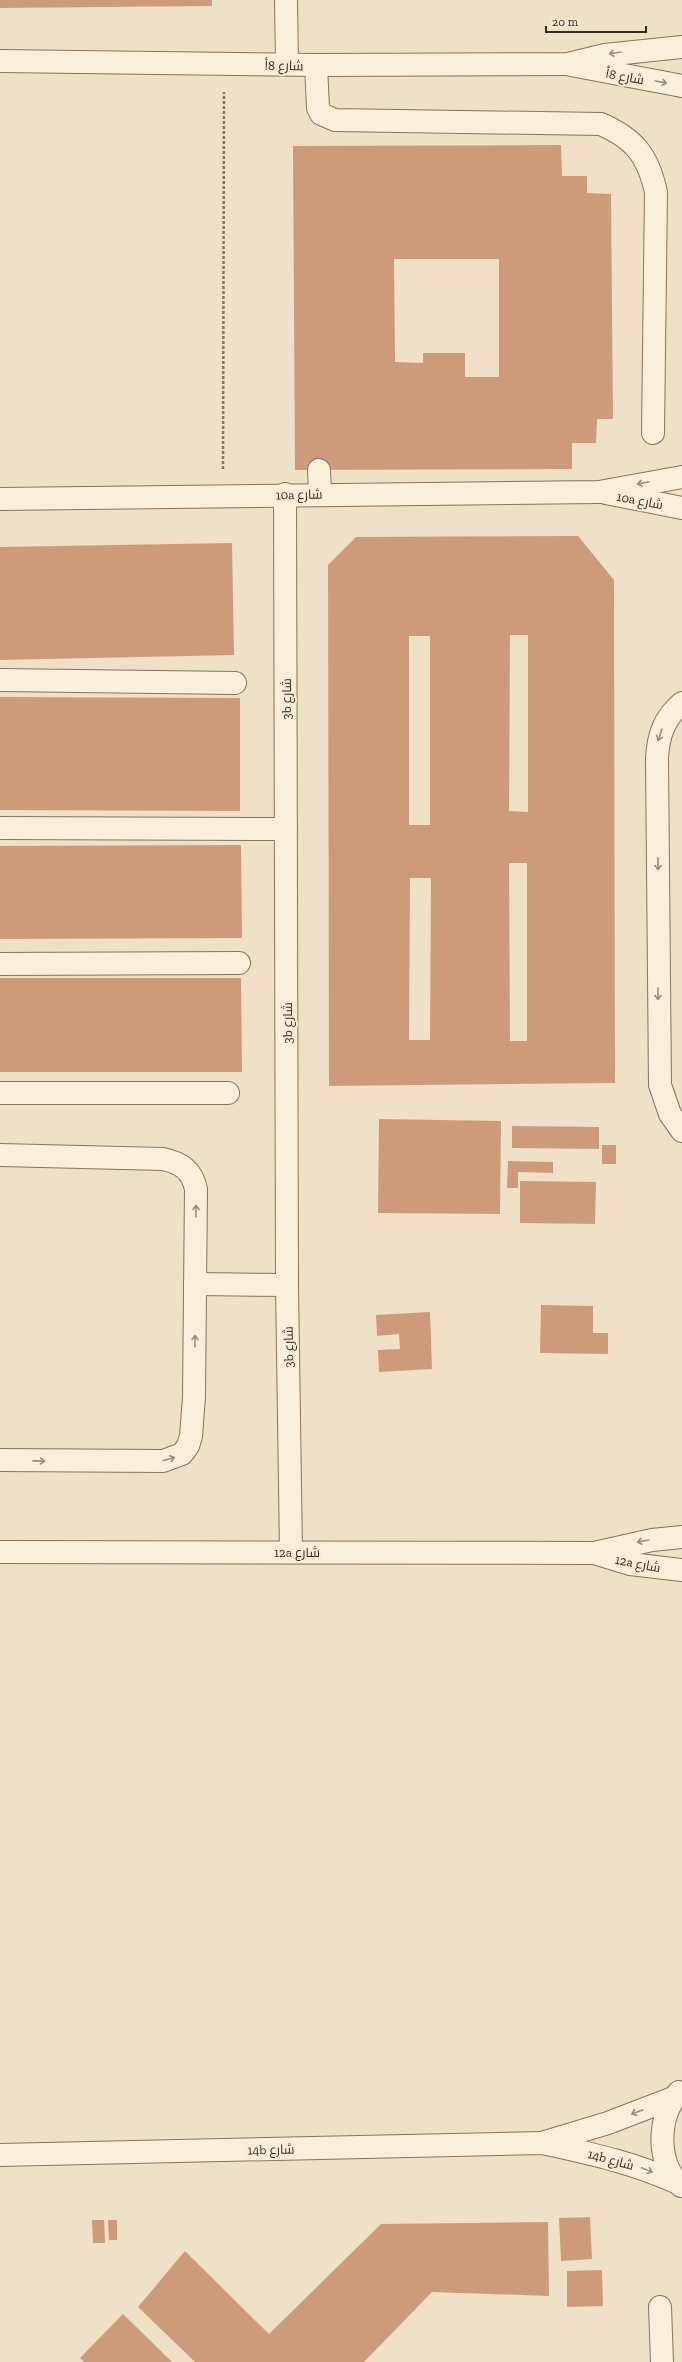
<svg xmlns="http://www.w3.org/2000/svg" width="682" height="2362" viewBox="0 0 682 2362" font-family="'Zilla Slab',Cairo,serif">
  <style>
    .building { fill: #cd9b7c; fill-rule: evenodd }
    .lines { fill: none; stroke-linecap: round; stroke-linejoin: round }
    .minor-casing { stroke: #8a735c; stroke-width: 24 }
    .path { stroke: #8a735c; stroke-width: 2.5; stroke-dasharray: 3 2; stroke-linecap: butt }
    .minor { stroke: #f9efda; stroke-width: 22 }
    .oneway { stroke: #9a8d7c }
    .labels { text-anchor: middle; stroke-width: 4; stroke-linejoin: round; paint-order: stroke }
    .street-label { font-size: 13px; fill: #3a2b1f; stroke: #f6ebd6 }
  </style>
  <rect width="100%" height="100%" fill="#efe1c6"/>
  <!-- building -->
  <g class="building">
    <polygon points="0,0 212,0 212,6 0,8"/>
    <path d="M561 145 562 176H587V193L611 194 613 419H597L596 443H572V469L295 470 293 146ZM394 259H499V377H465V353H423V363L395 362Z"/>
    <path d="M578 536 614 580 615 1083 329 1086 328 565 356 537ZM510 635H528V812L509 811ZM409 636H430V825H409ZM509 863H527V1041H510ZM410 878H431L430 1040H409Z"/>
    <polygon points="232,543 234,655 0,660 0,547"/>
    <polygon points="0,697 240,698 240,811 0,810"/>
    <polygon points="241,845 242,938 0,939 0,846"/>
    <polygon points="0,978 241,978 242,1072 0,1072"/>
    <polygon points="379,1119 501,1121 500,1214 378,1213"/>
    <polygon points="512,1126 599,1127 599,1149 512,1148"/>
    <rect x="602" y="1145" width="14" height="19"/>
    <polygon points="508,1161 553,1162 553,1173 518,1172 518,1188 507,1188"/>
    <polygon points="520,1181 596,1182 595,1224 520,1223"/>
    <polygon points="541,1305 593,1306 593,1333 608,1333 608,1354 540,1353"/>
    <polygon points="430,1312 432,1369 379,1372 378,1350 400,1349 399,1334 377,1336 376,1315"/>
    <polygon points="590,2217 592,2259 561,2261 559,2218"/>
    <polygon points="92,2220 104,2220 105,2243 93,2243"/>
    <polygon points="108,2220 117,2220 117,2240 109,2240"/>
    <polygon points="548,2222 549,2296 432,2292 364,2362 195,2362 138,2307 185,2251 269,2334 381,2224"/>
    <polygon points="602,2270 603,2306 567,2307 567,2271"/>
    <polygon points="123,2314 172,2362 84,2362 80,2358"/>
  </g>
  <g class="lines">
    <!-- minor casing -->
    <g class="minor-casing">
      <g id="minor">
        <polyline points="286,0 287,64"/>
        <polyline points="0,61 316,65 568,64 605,55 682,47"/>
        <path d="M316 65 318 108 321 114 335 120 601 124C635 139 648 156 656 192L653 433"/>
        <polyline points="571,65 682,86"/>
        <polyline points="319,470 320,493"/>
        <polyline points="606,493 682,508"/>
        <polyline points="285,494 287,1285 291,1552"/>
        <polyline points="0,499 599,492 682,477"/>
        <polyline points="0,680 235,683"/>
        <path d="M682 703C664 718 658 736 657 759L660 1085 670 1114 682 1131"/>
        <polyline points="0,828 286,829"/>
        <polyline points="0,964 239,963"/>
        <polyline points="0,1093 228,1093"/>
        <path d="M0 1155 163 1159C182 1163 192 1171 196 1189L194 1397 191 1436 188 1446 182 1454 163 1461 0 1460"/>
        <polyline points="195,1284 287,1285"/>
        <polyline points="0,1552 594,1553 652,1540 682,1537"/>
        <polyline points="594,1553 630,1564 682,1570"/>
        <path d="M679 2092C657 2117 656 2163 681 2186"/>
        <polyline points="545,2142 608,2123 673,2098"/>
        <path d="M0 2155 542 2143C592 2154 631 2162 678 2183"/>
        <polyline points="660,2307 662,2362"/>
      </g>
    </g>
    <!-- path -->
    <polyline class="path" points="223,469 224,92"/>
    <!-- minor -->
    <use href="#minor" class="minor"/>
  </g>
  <!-- one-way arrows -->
  <defs><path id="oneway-shaft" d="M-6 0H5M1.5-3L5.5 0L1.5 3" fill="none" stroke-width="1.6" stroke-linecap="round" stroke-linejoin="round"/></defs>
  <g class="oneway">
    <use href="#oneway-shaft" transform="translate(615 53) rotate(171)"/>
    <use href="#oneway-shaft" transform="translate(661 82) rotate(10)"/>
    <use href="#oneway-shaft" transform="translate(643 483) rotate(168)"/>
    <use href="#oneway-shaft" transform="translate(660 735) rotate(108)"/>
    <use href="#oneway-shaft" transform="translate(658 864) rotate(90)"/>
    <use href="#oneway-shaft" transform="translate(658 994) rotate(90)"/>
    <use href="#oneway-shaft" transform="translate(196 1211) rotate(-89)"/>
    <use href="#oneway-shaft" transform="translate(195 1341) rotate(-89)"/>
    <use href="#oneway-shaft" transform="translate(169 1459) rotate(-15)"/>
    <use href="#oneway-shaft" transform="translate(39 1461) rotate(1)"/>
    <use href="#oneway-shaft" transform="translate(643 1541) rotate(170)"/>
    <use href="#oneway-shaft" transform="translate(637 2112) rotate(160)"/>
    <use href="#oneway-shaft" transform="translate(647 2170) rotate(22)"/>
  </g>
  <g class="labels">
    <!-- street labels -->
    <g class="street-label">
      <text transform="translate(284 65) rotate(1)" y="5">شارع 8أ</text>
      <text transform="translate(625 76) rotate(10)" y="5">شارع 8أ</text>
      <text transform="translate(299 494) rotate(-1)" y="5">10a شارع</text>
      <text transform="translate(640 500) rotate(11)" y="5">10a شارع</text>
      <text transform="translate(286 699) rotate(-90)" y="5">3b شارع</text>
      <text transform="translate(287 1023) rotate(-90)" y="5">3b شارع</text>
      <text transform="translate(288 1347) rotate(-91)" y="5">3b شارع</text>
      <text x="297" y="1557">12a شارع</text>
      <text transform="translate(638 1563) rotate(11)" y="5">12a شارع</text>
      <text transform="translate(271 2149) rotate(-1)" y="5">14b شارع</text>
      <text transform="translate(611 2159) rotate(15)" y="5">14b شارع</text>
    </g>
  </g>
  <!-- scale -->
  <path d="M546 26v6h100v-6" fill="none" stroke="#3a2b1f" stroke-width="2"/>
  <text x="552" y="26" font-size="12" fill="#3a2b1f" stroke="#f6ebd6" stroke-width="3" paint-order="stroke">20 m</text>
</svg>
